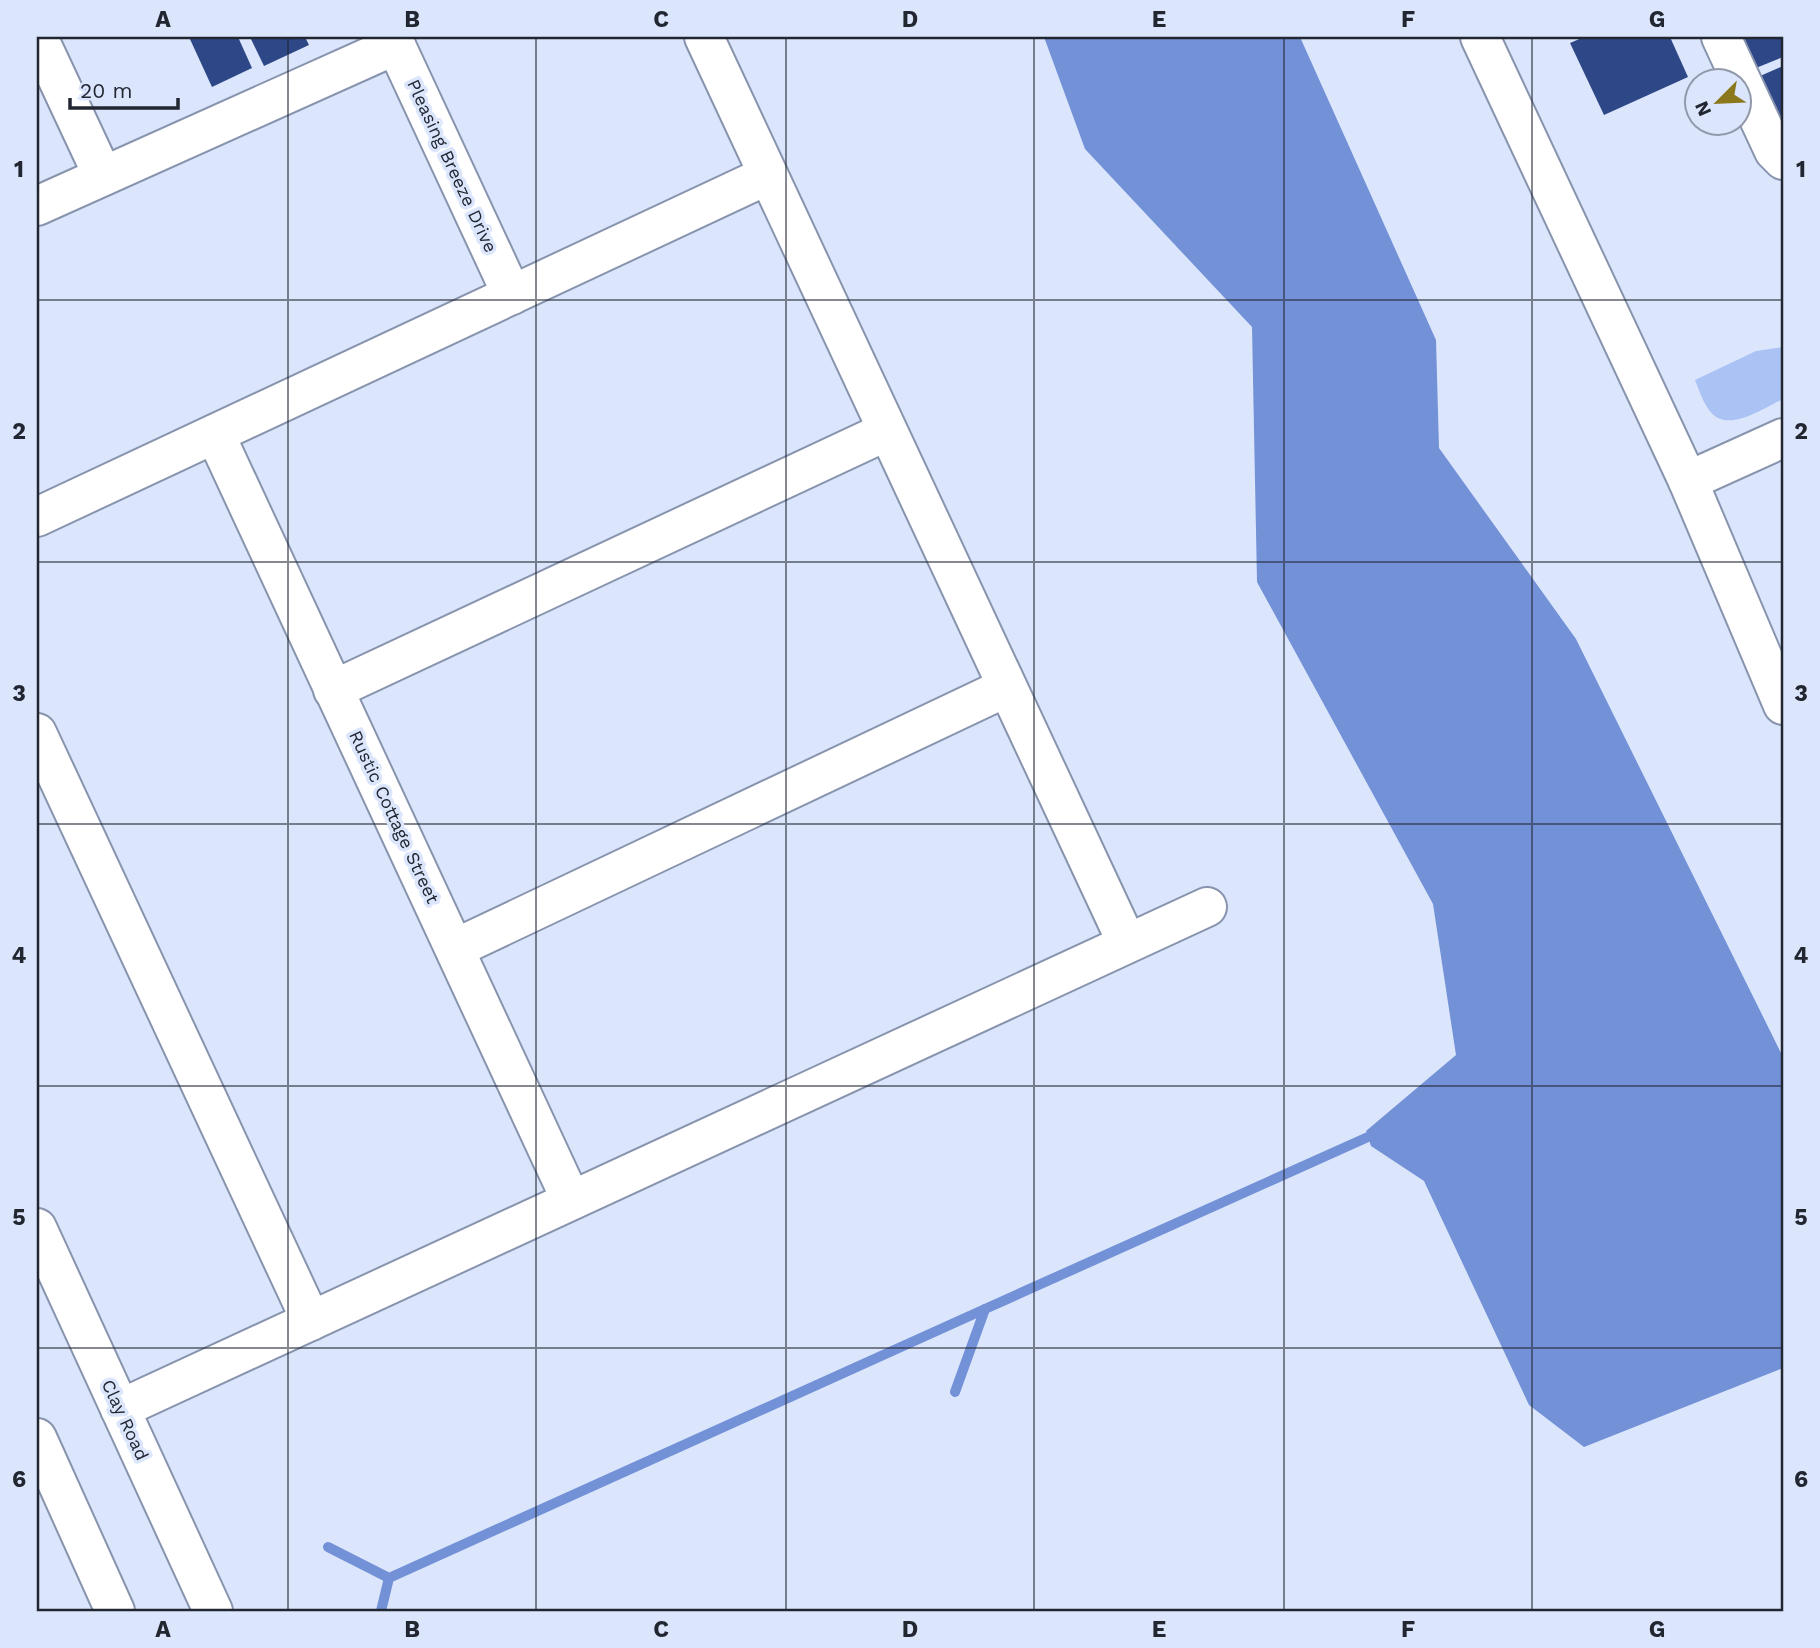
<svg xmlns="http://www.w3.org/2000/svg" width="1820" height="1648" viewBox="0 0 1820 1648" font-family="'Work Sans',sans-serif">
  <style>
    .green { fill: #abc2f5 }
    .water { fill: #7391d7 }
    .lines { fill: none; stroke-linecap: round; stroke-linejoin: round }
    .stream { stroke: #7391d7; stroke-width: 10 }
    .building { fill: #2e4786 }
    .street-casing { stroke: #8894ae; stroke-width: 42 }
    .primary-casing { stroke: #8894ae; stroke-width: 42 }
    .street { stroke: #fff; stroke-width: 38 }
    .primary { stroke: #fff; stroke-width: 38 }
    .grid { fill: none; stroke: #212631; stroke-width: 2; stroke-opacity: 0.55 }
    .labels { text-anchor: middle; stroke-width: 7; stroke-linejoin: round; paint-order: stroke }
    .street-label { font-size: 18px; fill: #212631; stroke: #dbe6fd }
    .neatline { fill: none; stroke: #212631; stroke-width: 2.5 }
    .grid-label { font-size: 23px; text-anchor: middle; font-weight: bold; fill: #212631 }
  </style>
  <rect width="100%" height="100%" fill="#dbe6fd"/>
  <!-- green -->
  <path class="green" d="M1783 347V399C1763 408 1726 435 1709 410 1703 402 1699 390 1695 380L1756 351Z"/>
  <!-- water -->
  <polygon class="water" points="1044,37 1300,37 1436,340 1439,448 1576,639 1783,1057 1783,1368 1584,1447 1529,1405 1424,1181 1371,1146 1366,1131 1456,1055 1433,904 1257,582 1252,327 1085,149"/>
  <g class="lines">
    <!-- stream -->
    <g class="stream">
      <polyline points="955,1392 985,1309 1368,1137"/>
      <polyline points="328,1547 389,1578 985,1309"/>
      <polyline points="381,1611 389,1578"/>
    </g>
  </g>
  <!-- building -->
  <g class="building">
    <polygon points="189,37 238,37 252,68 212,87"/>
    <polygon points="250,37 305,37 309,45 264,66"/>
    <polygon points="1584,37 1670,37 1688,77 1604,115 1570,43"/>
    <polygon points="1742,37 1783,37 1783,57 1756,68"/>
    <polygon points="1783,66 1783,134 1758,77"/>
  </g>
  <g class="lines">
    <!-- street casing -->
    <g class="street-casing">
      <g id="street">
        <polyline points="38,37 103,176"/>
        <polyline points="392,37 512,295"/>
        <polyline points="704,37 1127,943"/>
        <polyline points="1480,37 1688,481 1783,438"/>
        <polyline points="1721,37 1774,151 1783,160"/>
        <polyline points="37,206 396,45"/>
        <polyline points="215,434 571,1200"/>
        <polyline points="1688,481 1783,705"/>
        <polyline points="37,517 768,175"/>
        <polyline points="333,690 887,431"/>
        <polyline points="37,733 311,1321"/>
        <polyline points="456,948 1007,687"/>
        <polyline points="120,1409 1207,907"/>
      </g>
    </g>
    <!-- primary casing -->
    <g class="primary-casing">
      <g id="primary">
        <polyline points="37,1228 213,1611"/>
        <polyline points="37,1438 115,1611"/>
      </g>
    </g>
    <!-- street -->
    <use href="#street" class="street"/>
    <!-- primary -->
    <use href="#primary" class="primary"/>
  </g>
  <!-- grid -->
  <path class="grid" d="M288 37V1611M536 37V1611M786 37V1611M1034 37V1611M1284 37V1611M1532 37V1611M37 300H1783M37 562H1783M37 824H1783M37 1086H1783M37 1348H1783"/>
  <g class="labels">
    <!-- street labels -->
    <g class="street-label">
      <text transform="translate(452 166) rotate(65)" y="6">Pleasing Breeze Drive</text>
      <text transform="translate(394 817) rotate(65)" y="6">Rustic Cottage Street</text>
      <text transform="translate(125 1420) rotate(65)" y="6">Clay Road</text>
    </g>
  </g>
  <!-- border -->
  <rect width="1820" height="1648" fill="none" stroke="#dbe6fd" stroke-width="77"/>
  <!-- north arrow -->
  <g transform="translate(1718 102) rotate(246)"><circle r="33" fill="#dbe6fd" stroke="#9199ab" stroke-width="2"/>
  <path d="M0-5L12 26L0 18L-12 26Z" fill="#8b781d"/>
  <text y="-10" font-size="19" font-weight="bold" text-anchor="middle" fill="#212631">N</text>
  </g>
  <!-- scale -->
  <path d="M70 98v10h108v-10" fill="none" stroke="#212631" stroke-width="3.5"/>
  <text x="80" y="98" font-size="21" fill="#212631" stroke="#dbe6fd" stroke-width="5" paint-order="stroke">20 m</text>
  <rect x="38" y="38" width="1744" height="1572" class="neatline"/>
  <g class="grid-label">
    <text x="163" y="27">A</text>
    <text x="412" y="27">B</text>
    <text x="661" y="27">C</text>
    <text x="910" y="27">D</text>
    <text x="1159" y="27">E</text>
    <text x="1408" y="27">F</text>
    <text x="1657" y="27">G</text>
    <text x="19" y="177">1</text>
    <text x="1801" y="177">1</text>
    <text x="19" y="439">2</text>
    <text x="1801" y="439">2</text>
    <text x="19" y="701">3</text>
    <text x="1801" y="701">3</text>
    <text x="19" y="963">4</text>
    <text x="1801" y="963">4</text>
    <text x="19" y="1225">5</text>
    <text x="1801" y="1225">5</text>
    <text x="19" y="1487">6</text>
    <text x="1801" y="1487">6</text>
    <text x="163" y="1637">A</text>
    <text x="412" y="1637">B</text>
    <text x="661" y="1637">C</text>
    <text x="910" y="1637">D</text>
    <text x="1159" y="1637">E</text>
    <text x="1408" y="1637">F</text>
    <text x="1657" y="1637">G</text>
  </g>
</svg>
